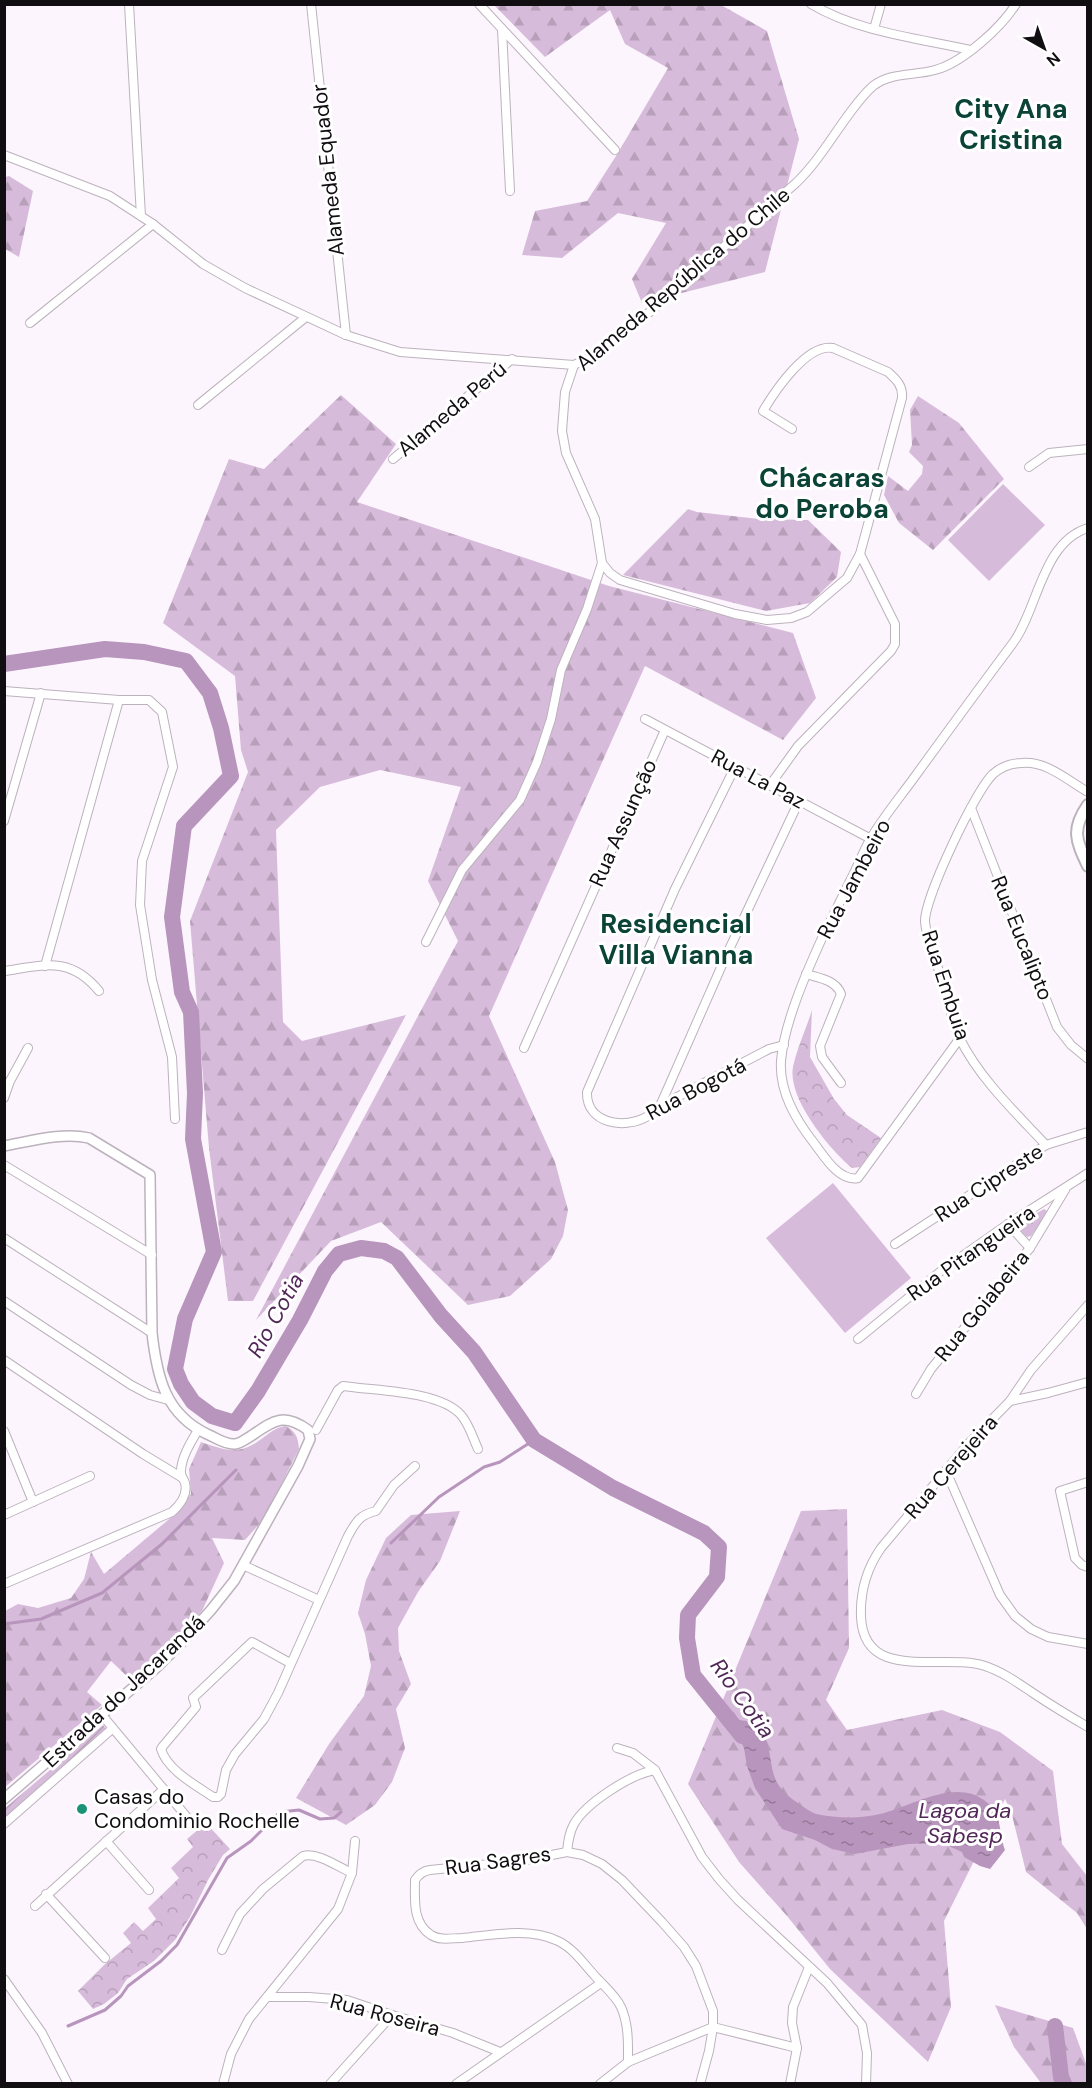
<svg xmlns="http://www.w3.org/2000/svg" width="1092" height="2088" viewBox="0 0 1092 2088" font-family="'DM Sans',sans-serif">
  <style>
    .forest { fill: url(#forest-firs) }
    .park { fill: url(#park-crowns) }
    .garden { fill: url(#garden-furrows) }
    .pitch { fill: #d7bbda }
    .water { fill: url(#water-ripples) }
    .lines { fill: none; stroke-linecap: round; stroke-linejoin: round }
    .stream { stroke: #b895bc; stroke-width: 3 }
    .river { stroke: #b895bc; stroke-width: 16 }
    .minor-casing { stroke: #bcb2bd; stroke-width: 10 }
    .tertiary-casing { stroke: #bcb2bd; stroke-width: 12 }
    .secondary-casing { stroke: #bcb2bd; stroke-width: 14 }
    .minor { stroke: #fff; stroke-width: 8 }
    .tertiary { stroke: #fff; stroke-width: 9 }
    .secondary { stroke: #fff; stroke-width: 10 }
    .poi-dot { fill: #1a9378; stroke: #fff; stroke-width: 2 }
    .labels { text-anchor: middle; stroke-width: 6; stroke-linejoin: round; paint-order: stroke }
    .street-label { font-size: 21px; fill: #110e12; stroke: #fff }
    .poi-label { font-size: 21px; fill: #110e12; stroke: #fff; text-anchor: start }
    .water-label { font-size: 22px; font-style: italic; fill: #522658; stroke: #fff }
    .district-label { font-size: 27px; font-weight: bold; fill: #0b4336; stroke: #fff }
  </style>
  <defs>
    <pattern id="forest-firs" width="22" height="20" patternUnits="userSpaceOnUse" patternTransform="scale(1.5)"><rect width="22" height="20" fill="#d7bbda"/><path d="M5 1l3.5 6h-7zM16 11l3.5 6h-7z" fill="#b8a0ba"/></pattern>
    <pattern id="park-crowns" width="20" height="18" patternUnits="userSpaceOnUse" patternTransform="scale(1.5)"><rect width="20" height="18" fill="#d7bbda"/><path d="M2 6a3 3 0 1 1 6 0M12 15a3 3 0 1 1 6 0" fill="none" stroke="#b8a0ba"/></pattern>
    <pattern id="garden-furrows" width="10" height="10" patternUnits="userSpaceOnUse" patternTransform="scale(1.5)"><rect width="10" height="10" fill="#d7bbda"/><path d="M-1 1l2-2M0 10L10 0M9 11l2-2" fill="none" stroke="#b8a0ba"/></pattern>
    <pattern id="water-ripples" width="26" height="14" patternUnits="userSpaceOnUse" patternTransform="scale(1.5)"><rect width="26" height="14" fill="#b895bc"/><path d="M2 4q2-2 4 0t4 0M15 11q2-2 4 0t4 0" fill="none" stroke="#947897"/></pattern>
  </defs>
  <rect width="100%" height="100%" fill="#fdf5fe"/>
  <!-- forest -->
  <g class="forest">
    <polygon points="494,5 721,5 767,31 799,139 765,272 642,303 632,279 666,223 618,213 562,258 522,255 535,211 587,201 616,156 668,68 625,44 610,10 545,57"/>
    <polygon points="9,176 33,191 19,257 5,249 5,177"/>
    <polygon points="341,395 396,444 357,502 609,586 793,633 816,698 783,740 645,666 489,1016 555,1162 568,1210 563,1236 551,1259 510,1296 468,1305 381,1222 331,1241 256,1320 458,941 428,881 461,787 380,770 320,787 276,830 283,1022 302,1041 406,1015 253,1301 228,1301 209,1148 190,921 248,772 241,750 235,676 163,623 229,459 264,469"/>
    <polygon points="918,396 959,423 1004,479 933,550 899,523 884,495 888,476 908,491 922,474 923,466 909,452 912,445 910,410"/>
    <polygon points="688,509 697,512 759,519 808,520 841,552 837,577 810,603 766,611 623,575"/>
    <path d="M286 1426C296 1432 298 1437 299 1449L264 1519 245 1540 212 1538 224 1563 202 1611 165 1650 132 1681 111 1661 87 1692 102 1705 5 1787V1611L18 1604 38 1608 71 1598 84 1579 91 1552 104 1574 181 1509 191 1494 189 1469 201 1442C228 1451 240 1456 264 1437 271 1432 277 1427 286 1426Z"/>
    <polygon points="847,1509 849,1648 826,1700 847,1730 942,1710 1000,1732 1053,1771 1062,1844 1087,1876 1087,1929 1077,1913 1026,1872 1011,1811 1005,1799 944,1921 951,2007 928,2062 830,1969 787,1916 739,1862 688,1784 801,1511"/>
    <polygon points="460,1511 440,1561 418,1592 398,1628 399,1651 411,1684 396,1709 405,1748 392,1782 375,1805 346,1825 296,1798 329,1744 364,1696 371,1666 365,1634 358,1613 366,1580 386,1538 411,1515"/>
    <polygon points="995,2005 1073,2028 1087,2066 1087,2083 1041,2083 1014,2047"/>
  </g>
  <!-- park -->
  <g class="park">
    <path d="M812 1010 810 1057 834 1099 847 1115 881 1138 860 1167 852 1168C830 1150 787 1098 793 1067 797 1048 806 1029 812 1010Z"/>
    <polygon points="1044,1209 1047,1211 1047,1214 1031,1236 1027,1237 1016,1227 1017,1224"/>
    <polygon points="206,1823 230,1849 223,1855 208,1880 190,1917 175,1940 154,1961 127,1979 118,1993 104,2004 93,2009 78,1991 104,1965 131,1943 123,1933 134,1922 143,1931 156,1919 148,1908 179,1878 171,1868 193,1847 187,1839"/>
  </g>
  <!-- garden -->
  <polygon class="garden" points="103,1725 107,1730 5,1821 4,1809"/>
  <!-- pitch -->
  <g class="pitch">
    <polygon points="1003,484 1045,525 989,581 948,540"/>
    <polygon points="833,1183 911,1278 845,1333 766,1238"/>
  </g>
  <!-- water -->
  <path class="water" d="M729 1718C736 1720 749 1720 755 1725 775 1738 766 1769 780 1787 785 1794 793 1800 801 1805 805 1808 811 1812 816 1814 836 1818 860 1819 880 1814 914 1806 961 1773 992 1807 1001 1817 1000 1837 1005 1850L990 1869 980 1866 964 1857 962 1852 942 1843 908 1844 855 1854 832 1849 815 1840 782 1829 755 1788 747 1766 744 1748Z"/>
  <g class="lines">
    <!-- stream -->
    <g class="stream">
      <polyline points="391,1543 439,1497 484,1467 500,1462 534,1440"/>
      <polyline points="4,1624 41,1619 102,1593 162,1544 236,1470"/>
      <polyline points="68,2026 105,2010 121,1996 128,1986 161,1961 177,1945 227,1858 251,1841 280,1812 299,1810 320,1819 334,1818 341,1812"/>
    </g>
    <!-- river -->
    <g class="river">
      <polyline points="4,664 105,649 144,652 186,661 210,693 221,728 231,776 184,826 172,917 182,992 191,1012 195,1093 193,1139 214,1252 185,1319 175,1369 181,1384 193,1402 212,1416 235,1423 258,1391 300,1320 325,1271 339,1254 361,1248 384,1251 397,1258 441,1316 474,1352 534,1440 613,1488 704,1533 719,1547 717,1577 688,1615 687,1638 693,1675 742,1736"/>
      <polyline points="1055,2026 1061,2077 1064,2084"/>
    </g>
    <!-- minor casing -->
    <g class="minor-casing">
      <g id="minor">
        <polyline points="129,4 141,216"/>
        <polyline points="311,4 346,335"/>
        <polyline points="479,4 615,150"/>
        <path d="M811 4C858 32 917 38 970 50"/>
        <polyline points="502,29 510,191"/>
        <polyline points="874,29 881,4"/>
        <polyline points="4,155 110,196 153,224 203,264 245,288 346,335 400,352 574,365"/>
        <polyline points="30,323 153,224"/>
        <polyline points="198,405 306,317"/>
        <polyline points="393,459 512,359"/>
        <polyline points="1029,467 1049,453 1088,449"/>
        <path d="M602 563 610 573 620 580 735 614 767 620 791 618 807 612 847 578 860 554 902 398C903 386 897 380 888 372L833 348C807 343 775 391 763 411L792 429"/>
        <polyline points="4,691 119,700 149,700 162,712 173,767 142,861 140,905 152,980 172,1057 175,1119"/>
        <polyline points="645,719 871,839"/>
        <path d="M735 767 675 889 587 1092C586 1124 625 1130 648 1116 652 1113 656 1109 660 1106L769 1049 784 1045"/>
        <polyline points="770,785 798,746 891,651 895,644 895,624 860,554"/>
        <polyline points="971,808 1057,1027 1071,1045 1088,1059"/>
        <polyline points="4,821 41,693"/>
        <path d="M426 942 462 870 520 800 537 762 551 719 561 670 587 609 602 563 595 519 566 453 562 431 565 392 574 365 596 354 651 311 796 183C818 162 833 135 852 110 858 102 865 93 873 86 891 72 914 76 935 70 962 63 1001 28 1016 4"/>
        <polyline points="45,966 119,700"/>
        <path d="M4 971C45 965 70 956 99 991"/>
        <path d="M806 974C819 978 836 980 841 994L820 1046 822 1057 841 1083"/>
        <path d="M960 1038 858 1178C839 1182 824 1156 814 1143 796 1120 779 1092 781 1061 784 1023 807 971 823 936 832 917 842 898 851 879 858 866 863 851 871 838 884 816 901 796 916 775 948 731 980 687 1013 643 1038 609 1042 542 1088 528"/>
        <polyline points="524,1048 665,730"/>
        <polyline points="4,1098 10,1081 28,1048"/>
        <polyline points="660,1106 726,956 799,801"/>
        <path d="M1046 1145C1016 1113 980 1079 960 1039 951 1019 947 995 940 974 935 958 926 938 925 921 925 897 975 791 993 774 1001 767 1012 763 1022 763 1047 761 1067 780 1088 792"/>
        <polyline points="4,1165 152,1255"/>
        <polyline points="1008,1224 1030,1248"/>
        <polyline points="4,1238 152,1333"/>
        <polyline points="895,1244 1046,1145 1088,1132"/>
        <polyline points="4,1301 131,1385 150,1395 168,1400"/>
        <path d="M1088 1305 1031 1370 1010 1401 969 1443 881 1548C867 1568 860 1591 861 1617 864 1684 944 1652 985 1666 1003 1672 1018 1683 1033 1693 1051 1705 1069 1716 1088 1727"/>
        <polyline points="858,1339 941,1271 1008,1224 1088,1173"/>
        <polyline points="4,1360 143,1454 181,1477"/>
        <polyline points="916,1394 931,1369 1030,1248 1065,1190"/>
        <polyline points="1010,1401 1048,1393 1088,1382"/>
        <path d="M316 1430 338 1390 343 1386 352 1387C382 1391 441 1392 461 1415 469 1424 473 1438 478 1449"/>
        <polyline points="4,1431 33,1502"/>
        <polyline points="946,1471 1000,1595 1015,1616 1031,1629 1048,1637 1088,1644"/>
        <polyline points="1088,1482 1060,1491 1075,1558 1082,1565 1088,1567"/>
        <polyline points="4,1515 90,1476"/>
        <polyline points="243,1565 319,1600"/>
        <path d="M4 1584 172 1512C180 1505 188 1494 185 1483 183 1477 180 1476 181 1470 182 1456 191 1442 198 1430"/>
        <path d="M290 1663 252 1642 193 1698 196 1707 163 1746 161 1749C167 1770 197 1786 213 1797H218L221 1794 226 1770 235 1754 264 1719 278 1693 348 1536C356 1522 359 1515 376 1511L394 1485 415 1466"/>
        <polyline points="102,1715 191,1822"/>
        <polyline points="617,1748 633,1753 655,1770 702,1857 719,1879 738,1900 827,1983 862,2025 867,2053 866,2084"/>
        <polyline points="4,1824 112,1729"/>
        <polyline points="106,1841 149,1890"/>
        <path d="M567 1852C568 1842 569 1833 574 1824 586 1803 631 1774 655 1770"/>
        <polyline points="46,1894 105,1958"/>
        <polyline points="35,1906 164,1789"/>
        <path d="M222 1950 240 1914 263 1889 303 1856C318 1852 338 1867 352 1873"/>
        <polyline points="4,1979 42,2033 68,2084"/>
        <polyline points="267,1997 309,1997 347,2000 392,2015 453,2033 500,2052"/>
        <path d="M628 2062C628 2044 629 2025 621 2007 616 1996 603 1985 595 1976 584 1964 573 1948 558 1941 529 1927 493 1935 462 1938 452 1938 440 1941 431 1935 412 1923 415 1899 415 1880 419 1874 423 1871 430 1870L521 1861 567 1852 583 1855 602 1864 622 1880 662 1922 684 1947 696 1966 713 2011V2027L709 2051 700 2084"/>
        <polyline points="223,2084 231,2054 249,2019 338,1909 352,1873 355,1841"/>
        <polyline points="330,2084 392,2015"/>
        <polyline points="456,2084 601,1983"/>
        <polyline points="600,2084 628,2062 713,2027 797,2048"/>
        <polyline points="790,2084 797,2048 792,2023 793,2007 809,1967"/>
      </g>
    </g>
    <!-- tertiary casing -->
    <g class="tertiary-casing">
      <path id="tertiary" d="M4 1146C32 1141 62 1132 89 1138L150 1175 152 1333C157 1377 165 1415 209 1435 216 1438 226 1445 235 1444 240 1444 246 1439 251 1436 273 1421 283 1412 308 1430L310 1439 298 1466 234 1581 211 1610 182 1642 157 1667 4 1799"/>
    </g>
    <!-- secondary casing -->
    <g class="secondary-casing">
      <path id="secondary" d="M1088 805C1071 829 1076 841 1088 866"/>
    </g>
    <!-- minor -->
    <use href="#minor" class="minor"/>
    <!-- tertiary -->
    <use href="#tertiary" class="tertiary"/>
    <!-- secondary -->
    <use href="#secondary" class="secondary"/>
  </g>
  <!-- markers -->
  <circle class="poi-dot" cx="82" cy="1809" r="6"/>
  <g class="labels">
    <!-- street labels -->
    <g class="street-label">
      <text transform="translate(328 170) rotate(-96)" y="7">Alameda Equador</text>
      <text transform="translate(683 279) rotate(-40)" y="7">Alameda República do Chile</text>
      <text transform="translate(452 409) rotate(-40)" y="7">Alameda Perú</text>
      <text transform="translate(758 779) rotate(28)" y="7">Rua La Paz</text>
      <text transform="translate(623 823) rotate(-66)" y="7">Rua Assunção</text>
      <text transform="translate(854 879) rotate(-62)" y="7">Rua Jambeiro</text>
      <text transform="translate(1022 938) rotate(68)" y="7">Rua Eucalipto</text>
      <text transform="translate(946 985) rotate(72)" y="7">Rua Embuia</text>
      <text transform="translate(696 1089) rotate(-28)" y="7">Rua Bogotá</text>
      <text transform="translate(989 1183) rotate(-33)" y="7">Rua Cipreste</text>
      <text transform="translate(971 1253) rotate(-35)" y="7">Rua Pitangueira</text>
      <text transform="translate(982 1306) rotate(-51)" y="7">Rua Goiabeira</text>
      <text transform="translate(951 1467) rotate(-49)" y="7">Rua Cerejeira</text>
      <text transform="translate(124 1691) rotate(-43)" y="7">Estrada do Jacarandá</text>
      <text transform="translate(498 1861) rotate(-8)" y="7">Rua Sagres</text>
      <text transform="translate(385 2015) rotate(15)" y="7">Rua Roseira</text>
    </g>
    <!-- poi labels -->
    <g class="poi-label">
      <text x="94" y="1804">Casas do<tspan x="94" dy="24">Condominio Rochelle</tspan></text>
    </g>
    <!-- water labels -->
    <g class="water-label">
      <text transform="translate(275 1315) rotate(-61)" y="8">Rio Cotia</text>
      <text transform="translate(743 1698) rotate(54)" y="8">Rio Cotia</text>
      <text x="965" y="1818">Lagoa da<tspan x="965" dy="25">Sabesp</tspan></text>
    </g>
    <!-- district labels -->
    <g class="district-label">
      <text x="1011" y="118">City Ana<tspan x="1011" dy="31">Cristina</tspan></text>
      <text x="822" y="487">Chácaras<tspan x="822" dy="31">do Peroba</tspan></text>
      <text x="676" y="933">Residencial<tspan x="676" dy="31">Villa Vianna</tspan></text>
    </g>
  </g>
  <!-- border -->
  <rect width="1092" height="2088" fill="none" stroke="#110e12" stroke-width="12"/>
  <!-- north arrow -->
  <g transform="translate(1044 48) rotate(140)" stroke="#ffffff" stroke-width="4.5" paint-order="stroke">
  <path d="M0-4.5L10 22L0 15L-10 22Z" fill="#110e12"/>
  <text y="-9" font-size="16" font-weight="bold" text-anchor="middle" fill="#110e12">N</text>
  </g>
</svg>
